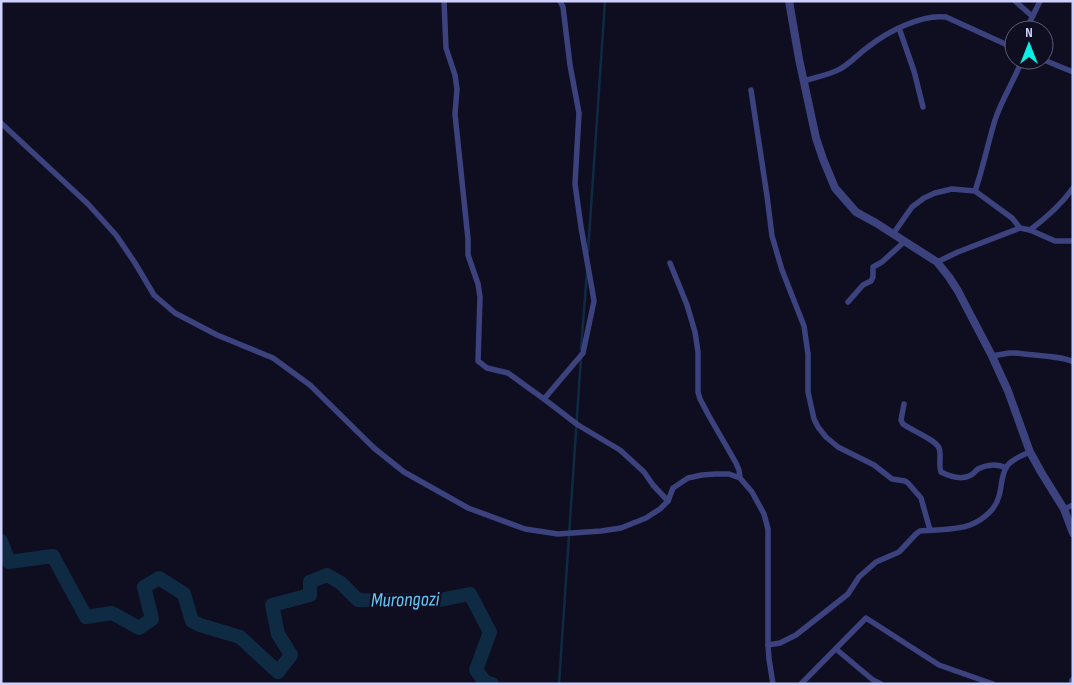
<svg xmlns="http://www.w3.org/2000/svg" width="1074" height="685" viewBox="0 0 1074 685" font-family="'Sofia Sans Condensed',sans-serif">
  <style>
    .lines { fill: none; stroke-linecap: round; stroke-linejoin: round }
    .stream { stroke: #0f2b44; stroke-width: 2.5 }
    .river { stroke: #0f2b44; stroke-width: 14 }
    .minor { stroke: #3b427e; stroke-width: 5.5 }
    .tertiary { stroke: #3b427e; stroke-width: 8 }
    .labels { text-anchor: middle; stroke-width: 5; stroke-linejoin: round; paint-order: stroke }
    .water-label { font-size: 20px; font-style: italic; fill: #63c8f8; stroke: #0f0e21 }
  </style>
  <rect width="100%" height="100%" fill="#0f0e21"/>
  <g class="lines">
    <!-- stream -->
    <g class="stream">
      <polyline points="588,252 605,1"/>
      <polyline points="581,349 587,272"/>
      <polyline points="559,684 581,357"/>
    </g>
    <!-- river -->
    <polyline class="river" points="1,541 9,562 53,556 86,617 112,613 139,628 152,619 144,587 159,578 184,594 192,621 200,625 240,637 278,672 291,655 278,634 272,605 310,595 310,582 327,575 341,583 358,600 435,601 470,594 490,632 476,670 485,682 492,684"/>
    <!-- minor -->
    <g class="minor">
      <polyline points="444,1 446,48 455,75 457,89 455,114 468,239 468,255 478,284 480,297 478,361 487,368 508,373 544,399 578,425 620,450 644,472 653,485 668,501"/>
      <polyline points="1015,1 1032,16"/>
      <polyline points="899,28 914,71 923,107"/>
      <polyline points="1026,30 1040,1"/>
      <polyline points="1044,60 1073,72"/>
      <path d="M804 81C815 77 830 75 840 69 851 63 858 54 868 47 887 32 921 14 946 17L1014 48"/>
      <polyline points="751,90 767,196 772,236 782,270 804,326 808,354 808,392 814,419 818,427 826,437 838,447 874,465 892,479 905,481 908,483 921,498 930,530"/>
      <polyline points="1,123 88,204 116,235 135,263 154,295 175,313 217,335 273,358 310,385 374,448 404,472 468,508 525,529 558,534 601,531 621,528 646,518 660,509 668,501 673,488 688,478 702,475 715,474 729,474 740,478 752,492 764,514 768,529 768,645 769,659 773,684"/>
      <path d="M975 191C983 168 988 143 995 120 1002 99 1014 81 1022 60"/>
      <path d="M1030 230C1046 218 1061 205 1073 188"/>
      <polyline points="893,234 912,207 924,198 935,193 952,189 975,191 1012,218 1020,228 1030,230 1055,241 1073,241"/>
      <polyline points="937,262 958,252 1020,228"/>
      <polyline points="670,263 687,305 695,332 698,352 698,392 700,399 709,416 736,463 739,470 740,478"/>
      <polyline points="848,302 863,285 871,281 873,277 873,267 882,262 904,242"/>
      <path d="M992 356 1009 353H1016C1028 355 1065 356 1073 362"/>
      <polyline points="544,399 583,353 594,301 592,289 581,227 575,184 579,113 570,65 563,7 560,1"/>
      <path d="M904 404 901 420 903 424C911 430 936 440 939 448 942 456 938 464 941 472 949 476 960 480 969 476 973 475 975 471 978 469 987 464 998 464 1006 468"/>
      <polyline points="1064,509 1073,505"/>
      <path d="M768 645 780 643 796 635 848 594 859 577 876 562 899 552 916 534 920 531C937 529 954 531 970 525 983 520 996 509 999 496 1002 486 1001 475 1007 466 1012 459 1023 455 1030 452"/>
      <polyline points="836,649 873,680 881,684"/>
      <polyline points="801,684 866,618 939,665 993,684"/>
    </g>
    <!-- tertiary -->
    <g class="tertiary">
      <polyline points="789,1 799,59 816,138 823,159 835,188 856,212 876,223 937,262 949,277 958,291 992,356 1008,391 1030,452 1041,472 1064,509 1073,533"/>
      <polyline points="1073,684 1073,681"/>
    </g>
  </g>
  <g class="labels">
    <!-- water labels -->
    <g class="water-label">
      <text transform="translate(405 599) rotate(-1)" y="7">Murongozi</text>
    </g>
  </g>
  <!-- border -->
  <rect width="1074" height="685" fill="none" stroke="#d0d1fd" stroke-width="5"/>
  <!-- north arrow -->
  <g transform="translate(1029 45)"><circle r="24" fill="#0f0e21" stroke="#5c5c79"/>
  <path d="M0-4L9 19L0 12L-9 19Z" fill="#0beee5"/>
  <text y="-8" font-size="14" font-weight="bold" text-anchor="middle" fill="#d0d1fd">N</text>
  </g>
</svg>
